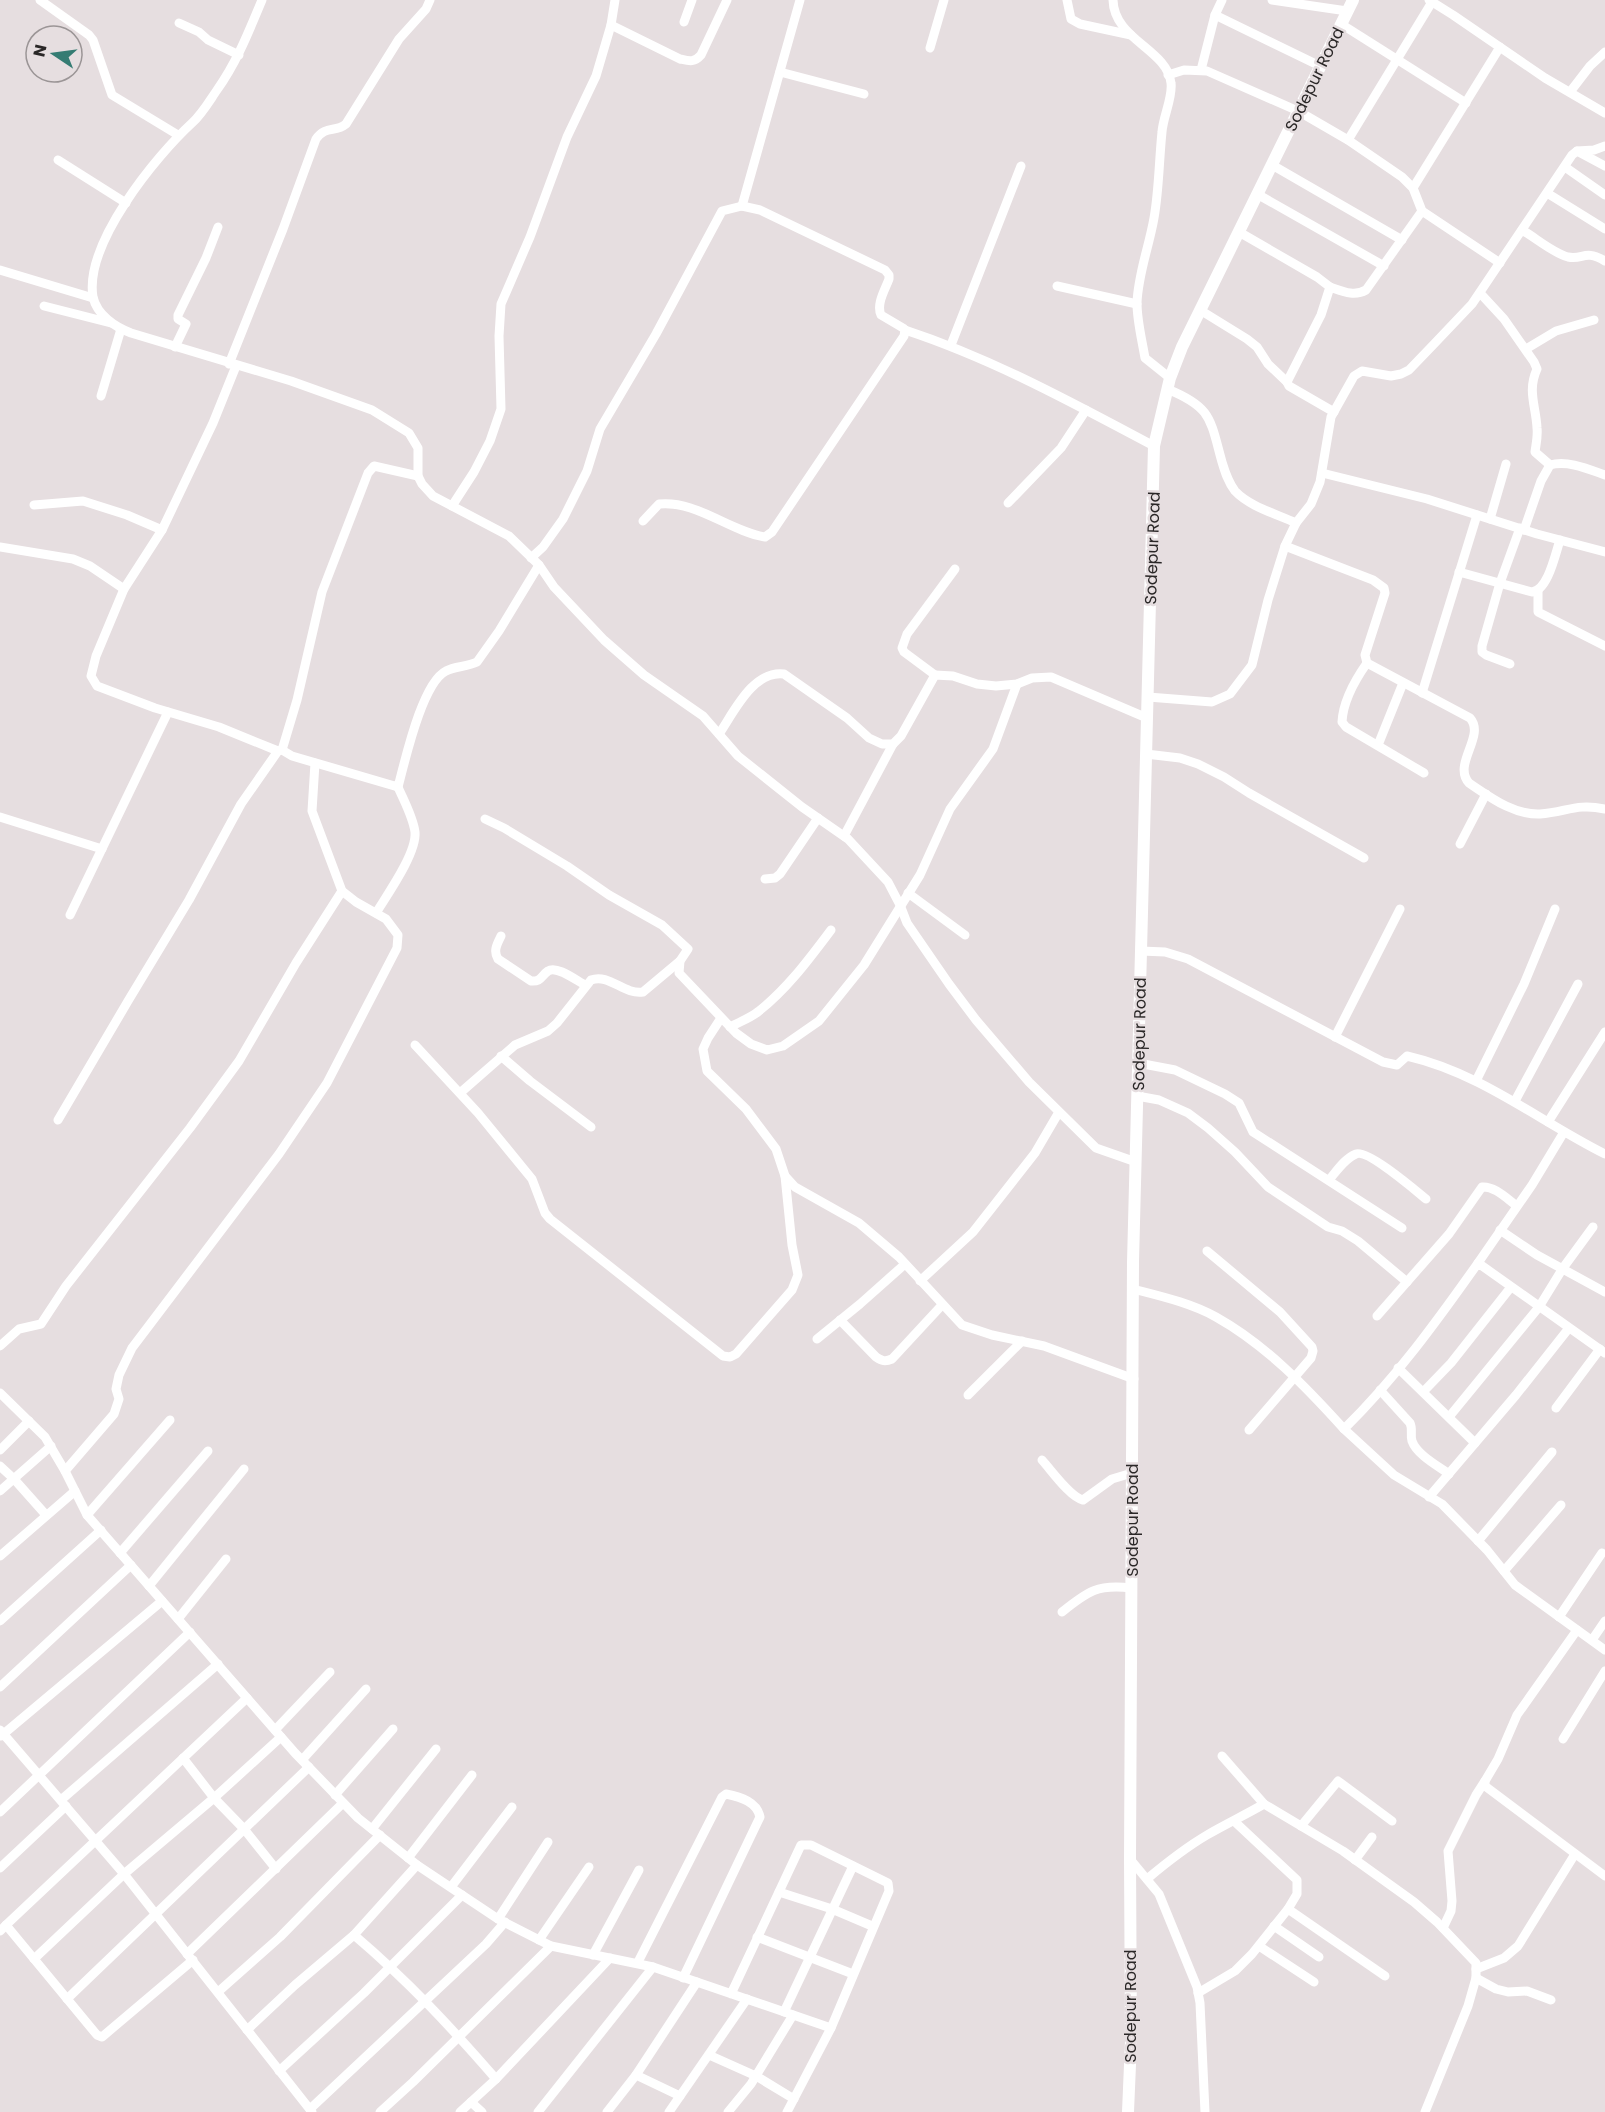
<svg xmlns="http://www.w3.org/2000/svg" width="1605" height="2112" viewBox="0 0 1605 2112" font-family="Poppins,sans-serif">
  <style>
    .lines { fill: none; stroke-linecap: round; stroke-linejoin: round }
    .minor { stroke: #fff; stroke-width: 9 }
    .major { stroke: #fff; stroke-width: 12 }
    .labels { text-anchor: middle; stroke-width: 5; stroke-linejoin: round; paint-order: stroke }
    .street-label { font-size: 16px; fill: #2a2727; stroke: #e6dee0 }
  </style>
  <rect width="100%" height="100%" fill="#e6dee0"/>
  <g class="lines">
    <!-- minor -->
    <g class="minor">
      <polyline points="40,0 89,35 93,40 112,95 178,135"/>
      <path d="M262 0C249 31 237 62 217 90 210 100 202 114 192 123 156 156 84 244 93 297 97 315 115 327 131 333L291 381 372 410 409 433 418 448V476L422 484 433 496 509 536 539 565 554 587 604 640 644 675 703 716 738 756 802 807 848 839 888 882 900 905 907 923 949 984 976 1020 1029 1082 1096 1148 1136 1162"/>
      <polyline points="1067,0 1071,19 1080,24 1131,35"/>
      <path d="M1113 0C1114 40 1167 49 1171 83 1173 97 1163 117 1162 132 1159 161 1159 190 1154 218 1149 247 1138 274 1137 303 1137 321 1142 340 1145 358L1170 378"/>
      <polyline points="1272,0 1347,11"/>
      <polyline points="1429,0 1453,15 1545,78 1605,113"/>
      <polyline points="1215,15 1320,66"/>
      <polyline points="684,22 692,0"/>
      <polyline points="179,23 199,32 208,40 239,55"/>
      <polyline points="1341,24 1466,103"/>
      <path d="M611 25 680 59C689 61 694 63 701 55L727 0"/>
      <polyline points="930,48 944,0"/>
      <polyline points="1201,70 1215,15 1222,0"/>
      <polyline points="780,72 864,94"/>
      <polyline points="1168,75 1184,70 1207,71 1298,111 1348,140 1402,177 1413,188 1422,211 1500,263"/>
      <polyline points="1570,92 1590,66 1605,52"/>
      <polyline points="1348,140 1432,2"/>
      <polyline points="1577,151 1605,166"/>
      <polyline points="58,160 126,203"/>
      <polyline points="1272,165 1402,240"/>
      <polyline points="1565,167 1605,195"/>
      <polyline points="1413,188 1500,47"/>
      <polyline points="1547,193 1605,229"/>
      <polyline points="1257,194 1384,266"/>
      <polyline points="742,206 800,0"/>
      <path d="M1522 230C1536 238 1553 253 1568 257 1584 260 1584 249 1605 261"/>
      <polyline points="1239,232 1317,277 1330,287 1321,315 1287,382 1289,386 1334,412"/>
      <polyline points="0,270 93,298"/>
      <polyline points="1057,286 1137,304"/>
      <path d="M1330 287C1342 291 1354 297 1366 290L1422 211"/>
      <path d="M1480 293 1504 319 1534 362 1537 369C1527 391 1536 406 1537 428 1538 436 1536 444 1535 452L1550 465"/>
      <polyline points="44,306 111,323"/>
      <polyline points="1200,310 1247,339 1257,347 1268,364 1287,382"/>
      <path d="M905 330C993 359 1073 403 1154 446"/>
      <polyline points="951,345 1021,166"/>
      <polyline points="175,347 186,324 178,319 178,315 206,258 218,227"/>
      <polyline points="1526,349 1556,331 1594,320"/>
      <path d="M229 364 283 229 316 139C326 125 335 133 346 124L399 39 426 9 430 0"/>
      <path d="M236 366 213 423 162 530 124 589 96 656 91 676 97 686 155 708 219 727 278 751 282 750 292 756 398 787C405 761 422 683 446 671 455 666 467 667 477 662L499 631 539 565"/>
      <path d="M1167 389C1212 407 1210 419 1222 462 1225 472 1228 482 1235 491 1250 507 1277 514 1296 523"/>
      <polyline points="101,396 121,329"/>
      <polyline points="1322,473 1427,499 1537,534 1605,552"/>
      <polyline points="1008,503 1061,448 1086,410"/>
      <polyline points="34,505 83,501 127,515 162,530"/>
      <polyline points="452,506 474,472 490,441 501,409 499,336 501,304 530,237 567,137 596,76 611,25 615,0"/>
      <polyline points="1490,519 1506,464"/>
      <path d="M1524 530 1541 481 1550 465C1568 460 1588 469 1605 475"/>
      <path d="M1285 546 1373 580 1384 588 1385 593 1365 655 1367 663 1470 718C1486 736 1452 764 1469 783 1490 797 1513 815 1540 814 1567 812 1576 803 1605 809"/>
      <polyline points="0,547 73,559 90,566 124,589"/>
      <path d="M531 558 543 547 563 519 587 471 600 429 656 334 722 211 742 206 760 210 885 270 889 275V279C885 290 876 304 881 315L903 328 905 330 904 336 772 532 765 537C729 531 696 500 659 504L643 521"/>
      <path d="M1459 572 1532 592C1548 590 1555 555 1560 540"/>
      <polyline points="1538,591 1538,612 1605,646"/>
      <path d="M1367 663C1355 680 1343 701 1342 722L1346 727 1424 773"/>
      <polyline points="1510,664 1486,655 1482,652 1482,646 1500,583 1520,528"/>
      <polyline points="935,675 904,652 902,648 907,634 955,569"/>
      <polyline points="1422,693 1477,515"/>
      <polyline points="1148,697 1212,702 1230,694 1252,665 1268,600 1285,546 1296,523 1311,504 1320,482 1331,417 1354,376 1362,371 1391,376 1401,374 1409,370 1434,344 1472,304 1572,155 1577,151 1594,150 1605,146"/>
      <path d="M719 734C734 712 753 670 784 674L847 718 869 738 882 744H893L901 736 935 675 953 676 977 684 996 686 1017 684 1032 678 1051 677 1147 718"/>
      <polyline points="1378,745 1403,683"/>
      <polyline points="282,750 297,700 322,592 368,473 374,466 418,476"/>
      <polyline points="1146,754 1180,758 1198,764 1224,777 1249,793 1364,858"/>
      <polyline points="0,817 102,849"/>
      <polyline points="485,819 504,828 567,866 609,895 662,925 688,949 680,961 679,973 736,1033 751,1044 767,1050 783,1046 819,1021 864,965 920,875 950,809 993,749 1017,684"/>
      <polyline points="844,836 893,744"/>
      <polyline points="1460,844 1486,794"/>
      <polyline points="765,879 775,878 780,874 818,818"/>
      <polyline points="908,893 965,935"/>
      <path d="M376 913C387 895 417 853 415 832 413 817 404 801 398 787"/>
      <polyline points="70,915 168,712"/>
      <path d="M501 936C497 944 493 951 498 959L531 981C541 982 541 976 548 971 557 965 577 981 585 985"/>
      <path d="M1141 951 1165 952 1188 959 1383 1062 1397 1065 1407 1056C1481 1073 1539 1121 1605 1154"/>
      <polyline points="721,1018 708,1038 703,1049 707,1071 746,1109 776,1149 785,1176 795,1187 859,1223 899,1257 962,1325 992,1335 1044,1346 1134,1379"/>
      <path d="M730 1027C739 1022 751 1018 759 1011 788 988 809 959 831 930"/>
      <polyline points="1335,1037 1400,909"/>
      <polyline points="415,1045 478,1113 532,1179 545,1213 550,1219 723,1356 730,1357 736,1354 792,1290 798,1275 792,1245 785,1176"/>
      <polyline points="501,1056 530,1081 591,1127"/>
      <polyline points="1138,1063 1175,1070 1225,1094 1239,1103 1253,1132 1402,1228"/>
      <polyline points="1476,1081 1524,984 1555,909"/>
      <path d="M460 1093 515 1045 548 1031 557 1023 591 980C609 973 624 995 643 992L680 961"/>
      <polyline points="1137,1096 1159,1100 1188,1113 1208,1128 1235,1152 1268,1187 1328,1227 1342,1231 1358,1241 1407,1282"/>
      <polyline points="1515,1101 1578,984"/>
      <polyline points="58,1120 128,1001 189,900 241,804 278,751"/>
      <polyline points="1548,1122 1605,1032"/>
      <path d="M1329 1180C1336 1172 1345 1158 1356 1154 1367 1149 1415 1190 1426 1199"/>
      <polyline points="1500,1230 1537,1255 1605,1292"/>
      <polyline points="1207,1251 1280,1312 1312,1347 1313,1351 1311,1358 1249,1430"/>
      <polyline points="1478,1263 1532,1185 1564,1132"/>
      <polyline points="920,1281 973,1232 1035,1153 1059,1112"/>
      <path d="M1133 1289C1160 1296 1191 1303 1216 1317 1266 1345 1306 1387 1344 1429"/>
      <path d="M1377 1316 1449 1234 1482 1187C1495 1186 1507 1199 1517 1206"/>
      <path d="M840 1320 876 1357C882 1361 885 1362 892 1359L942 1305"/>
      <polyline points="817,1339 860,1304 905,1264"/>
      <polyline points="0,1346 19,1329 41,1324 66,1286 190,1128 239,1061 296,963 342,891"/>
      <path d="M1605 1353 1478 1263C1437 1321 1395 1379 1344 1429L1394 1475 1442 1504 1487 1550 1515 1585 1605 1650"/>
      <polyline points="1398,1368 1475,1443"/>
      <path d="M1380 1390 1410 1423C1413 1429 1410 1434 1412 1441 1417 1455 1438 1466 1449 1474"/>
      <polyline points="1424,1391 1451,1363 1511,1287"/>
      <polyline points="0,1393 45,1437 65,1471 87,1515 295,1753 358,1818 417,1865 498,1919 551,1946 653,1967 831,2028 889,1891 888,1883 811,1845 801,1845 731,1994"/>
      <polyline points="968,1395 1022,1341"/>
      <polyline points="1556,1408 1600,1349"/>
      <polyline points="1449,1417 1539,1307 1563,1268 1593,1227"/>
      <polyline points="0,1450 29,1421"/>
      <path d="M1042 1460C1052 1471 1070 1497 1083 1500L1112 1479 1132 1473"/>
      <polyline points="0,1466 14,1479 46,1515"/>
      <polyline points="65,1471 114,1414 119,1399 116,1389 119,1375 132,1348 279,1154 327,1083 397,948 398,935 386,919 356,902 342,891 312,811 315,763"/>
      <polyline points="0,1491 51,1446"/>
      <polyline points="1429,1497 1516,1395 1569,1328"/>
      <polyline points="87,1515 170,1420"/>
      <polyline points="1478,1541 1552,1452"/>
      <polyline points="120,1553 208,1451"/>
      <polyline points="0,1556 75,1491"/>
      <polyline points="1504,1571 1561,1505"/>
      <polyline points="149,1586 244,1469"/>
      <path d="M1062 1612C1088 1591 1098 1584 1131 1588"/>
      <polyline points="1559,1617 1602,1553"/>
      <polyline points="178,1619 226,1559"/>
      <polyline points="0,1621 101,1530"/>
      <polyline points="1577,1630 1517,1715 1498,1759 1485,1781 1485,1786 1605,1876"/>
      <polyline points="1592,1640 1605,1621"/>
      <polyline points="0,1687 131,1565"/>
      <polyline points="0,1730 124,1874 312,2112"/>
      <polyline points="275,1730 330,1672"/>
      <polyline points="1,1736 162,1601"/>
      <polyline points="1563,1739 1605,1671"/>
      <polyline points="1222,1756 1264,1804"/>
      <polyline points="183,1758 214,1798 244,1829 276,1869"/>
      <polyline points="302,1760 366,1689"/>
      <polyline points="335,1795 393,1729"/>
      <polyline points="61,1800 218,1664"/>
      <polyline points="0,1812 190,1632"/>
      <polyline points="1301,1826 1338,1781 1392,1821"/>
      <polyline points="372,1829 436,1749"/>
      <polyline points="408,1858 472,1775"/>
      <polyline points="1130,1859 1159,1894 1197,1987 1200,2003 1205,2112"/>
      <polyline points="1355,1860 1372,1837"/>
      <polyline points="0,1868 66,1806"/>
      <path d="M1147 1879C1166 1863 1185 1848 1207 1835 1226 1824 1245 1815 1264 1804L1343 1851 1414 1902 1437 1922 1476 1963V1978L1468 2006 1425 2112"/>
      <polyline points="451,1887 512,1807"/>
      <polyline points="779,1892 832,1909 872,1926"/>
      <polyline points="1288,1909 1385,1976"/>
      <polyline points="498,1919 548,1842"/>
      <polyline points="6,1925 247,1698"/>
      <polyline points="1274,1926 1319,1957"/>
      <polyline points="1443,1928 1451,1911 1452,1901 1448,1851 1476,1795 1485,1781"/>
      <polyline points="0,1931 6,1925 97,2035 102,2037 193,1960"/>
      <path d="M354 1935C408 1981 450 2026 496 2079"/>
      <polyline points="757,1937 853,1974"/>
      <polyline points="539,1940 589,1867"/>
      <polyline points="1259,1946 1314,1982"/>
      <polyline points="187,1954 343,1803"/>
      <polyline points="593,1955 639,1870"/>
      <polyline points="34,1959 124,1874 214,1798 281,1737"/>
      <path d="M638 1962 722 1797 726 1794C741 1797 757 1802 760 1817L683 1978"/>
      <polyline points="1476,1969 1504,1958 1518,1946 1575,1854"/>
      <polyline points="1476,1978 1496,1989 1508,1992 1527,1991 1551,2000"/>
      <polyline points="218,1992 280,1937 380,1835"/>
      <polyline points="1198,1993 1235,1971 1252,1954 1288,1909 1297,1894 1297,1880 1234,1821"/>
      <polyline points="67,1999 309,1767"/>
      <polyline points="784,2012 853,1866"/>
      <polyline points="247,2030 295,1985 354,1935 417,1865"/>
      <polyline points="709,2055 756,2076 794,2099"/>
      <polyline points="279,2071 364,1993 462,1895"/>
      <polyline points="636,2075 680,2096"/>
      <polyline points="471,2102 482,2112"/>
      <polyline points="310,2109 486,1944 505,1922"/>
      <polyline points="380,2112 413,2082 551,1946"/>
      <polyline points="460,2112 496,2079 610,1958"/>
      <polyline points="538,2112 653,1967"/>
      <polyline points="607,2112 636,2075 697,1982"/>
      <polyline points="669,2112 747,1999"/>
      <polyline points="728,2112 751,2084 793,2015"/>
      <polyline points="787,2112 831,2028"/>
    </g>
    <!-- major -->
    <polyline class="major" points="1128,2112 1131,2041 1130,1859 1133,1262 1154,446 1170,378 1182,347 1353,0"/>
  </g>
  <g class="labels">
    <!-- street labels -->
    <g class="street-label">
      <text transform="translate(1314 79) rotate(-64)" y="6">Sodepur Road</text>
      <text transform="translate(1152 548) rotate(-88)" y="6">Sodepur Road</text>
      <text transform="translate(1139 1034) rotate(-89)" y="6">Sodepur Road</text>
      <text transform="translate(1132 1520) rotate(-90)" y="6">Sodepur Road</text>
      <text transform="translate(1130 2006) rotate(-90)" y="6">Sodepur Road</text>
    </g>
  </g>
  <!-- north arrow -->
  <g transform="translate(54 54) rotate(283)"><circle r="28" fill="#e6dee0" stroke="#9b9596" stroke-width="1.5"/>
  <path d="M0-4.5L10 22L0 15L-10 22Z" fill="#357c73"/>
  <text y="-9" font-size="16" font-weight="bold" text-anchor="middle" fill="#2a2727">N</text>
  </g>
</svg>
